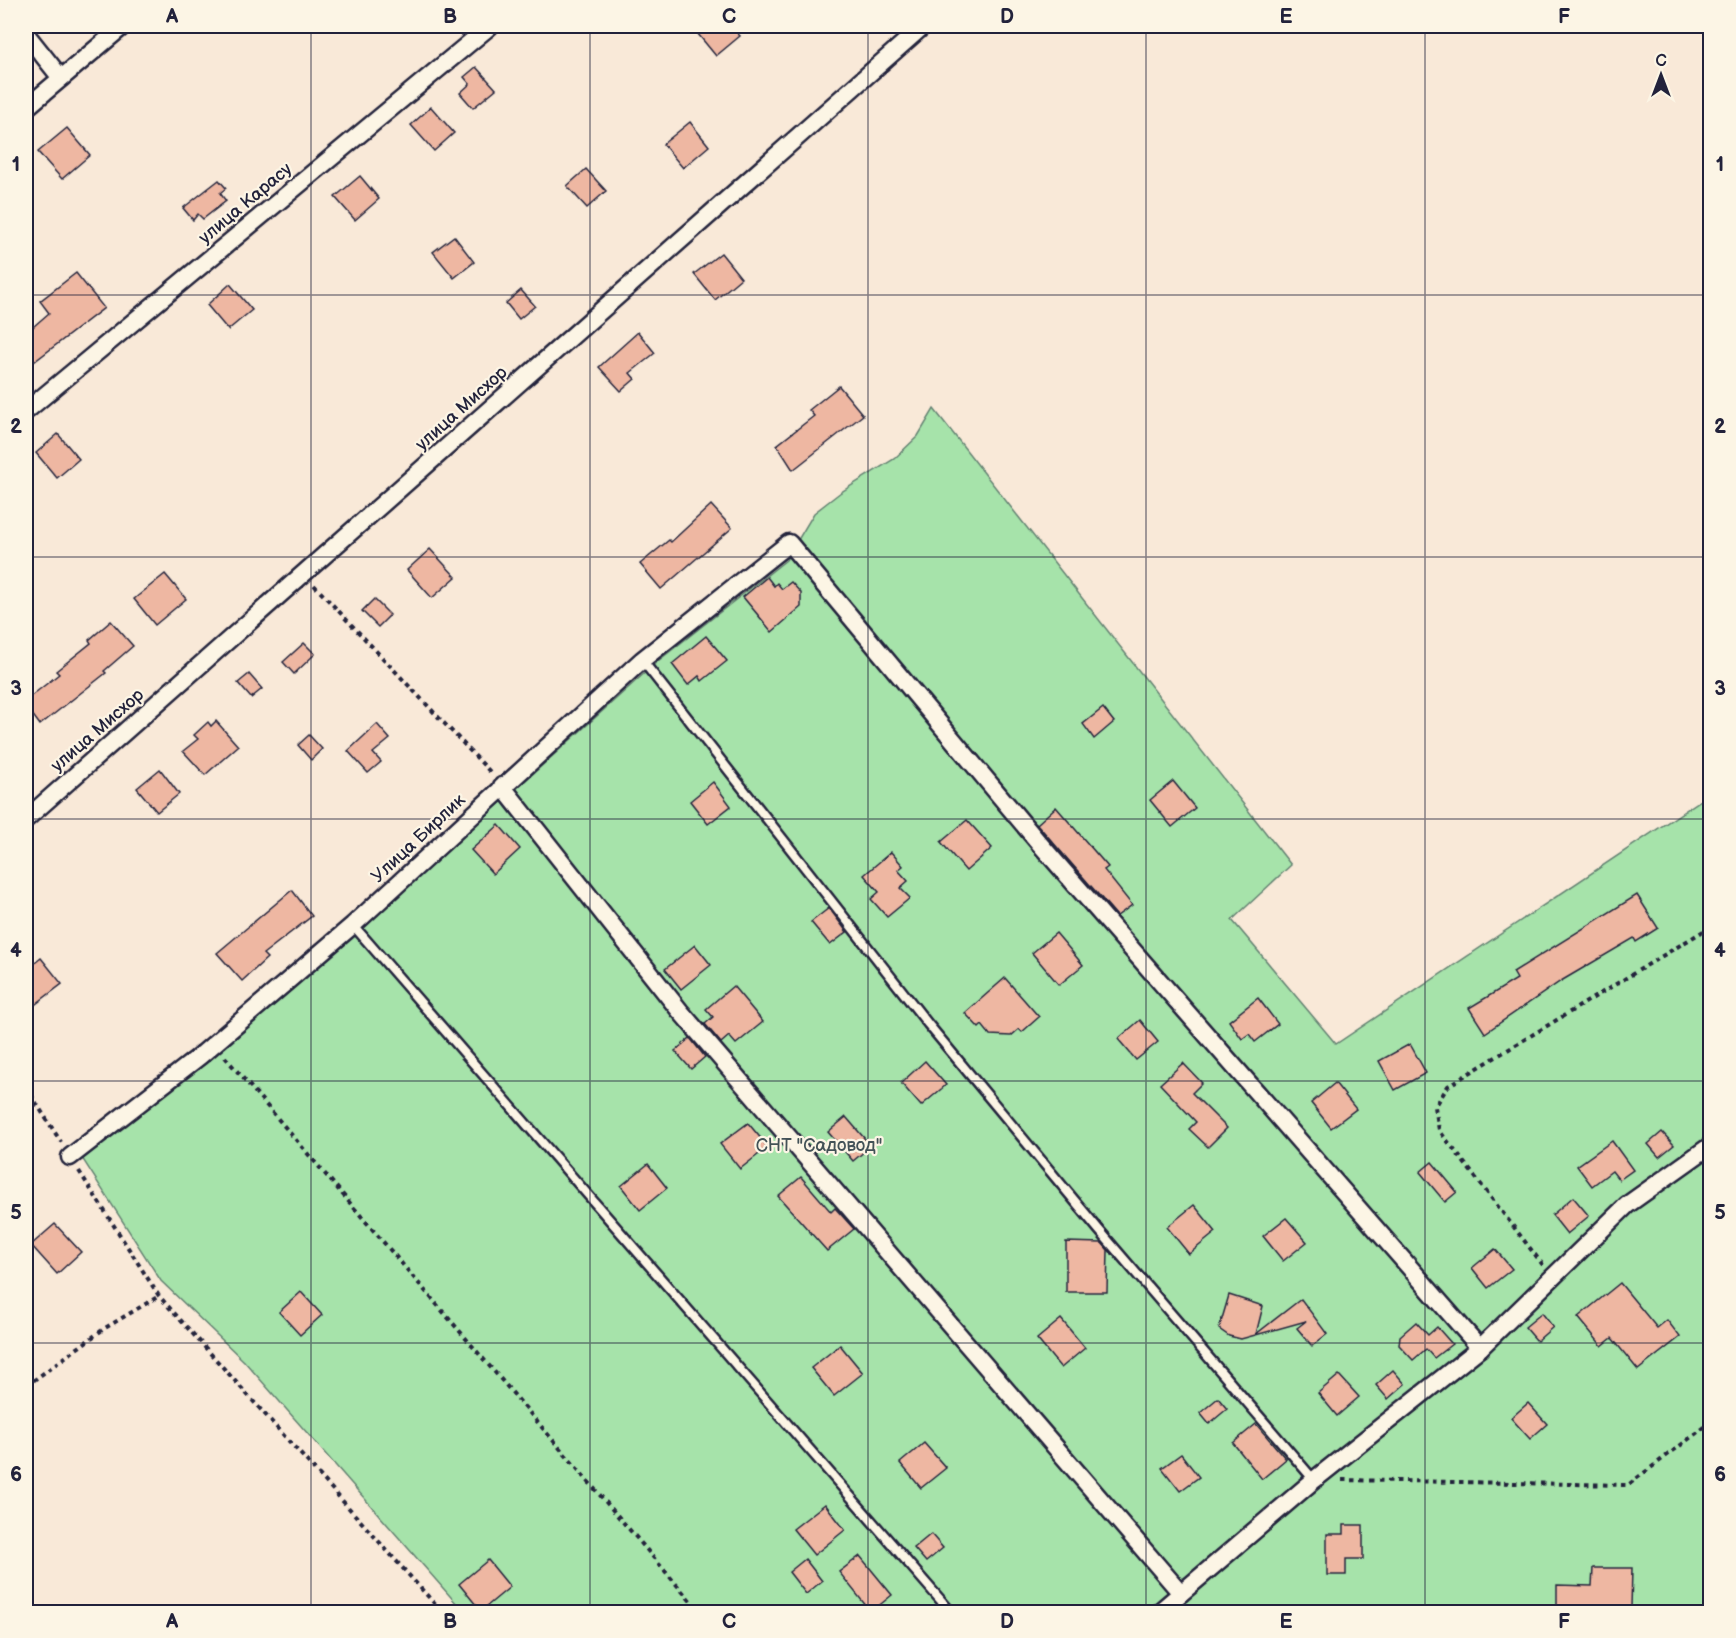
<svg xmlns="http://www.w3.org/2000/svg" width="1736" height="1638" viewBox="0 0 1736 1638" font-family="'Balsamiq Sans',sans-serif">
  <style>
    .green { fill: #a6e3aa; stroke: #648272; stroke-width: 1.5 }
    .building { fill: #eeb7a2; stroke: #22223b; stroke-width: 1.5 }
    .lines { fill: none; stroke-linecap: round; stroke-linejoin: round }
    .service-casing { stroke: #22223b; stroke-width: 13 }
    .minor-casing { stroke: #22223b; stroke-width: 21 }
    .path { stroke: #22223b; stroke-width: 4; stroke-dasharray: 4.5 4.5; stroke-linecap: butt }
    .service { stroke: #fcf5e5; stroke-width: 8 }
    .minor { stroke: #fcf5e5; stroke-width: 16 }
    .grid { fill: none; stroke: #22223b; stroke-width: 1.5; stroke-opacity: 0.55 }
    .labels { text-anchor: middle; stroke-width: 4.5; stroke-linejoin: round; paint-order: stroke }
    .street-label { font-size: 18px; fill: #22223b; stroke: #fcf5e5 }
    .park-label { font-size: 18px; fill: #435257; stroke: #fcf5e5 }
    .neatline { fill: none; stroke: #22223b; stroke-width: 2 }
    .grid-label { font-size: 20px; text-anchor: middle; font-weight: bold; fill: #22223b }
  </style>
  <rect width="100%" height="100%" fill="#f9e9d8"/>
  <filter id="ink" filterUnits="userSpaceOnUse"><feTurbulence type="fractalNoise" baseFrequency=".0167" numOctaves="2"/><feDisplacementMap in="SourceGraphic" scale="12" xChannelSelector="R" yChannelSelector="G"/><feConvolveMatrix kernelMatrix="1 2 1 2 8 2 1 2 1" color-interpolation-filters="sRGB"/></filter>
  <g filter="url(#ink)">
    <!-- green -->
    <polygon class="green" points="934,409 1291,865 1232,920 1336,1044 1710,794 1710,1612 464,1612 244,1361 161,1281 82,1158 365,925 658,661 786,560 814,513 841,492 894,459 918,436"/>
    <!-- building -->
    <g class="building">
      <polygon points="708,26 731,26 740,36 716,56 698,34"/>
      <polygon points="476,67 496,89 473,108 460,93 470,84 464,77"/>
      <polygon points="431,107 454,133 434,151 411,125"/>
      <polygon points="690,122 709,146 683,168 663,144"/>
      <polygon points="67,128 90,155 62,179 38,152"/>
      <polygon points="586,169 606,191 587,208 567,186"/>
      <polygon points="360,176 379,199 355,220 335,197"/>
      <polygon points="219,180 226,188 220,193 226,201 203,219 198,214 193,220 183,208"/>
      <polygon points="454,236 474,262 454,278 433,252"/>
      <polygon points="721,253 741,278 715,300 694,274"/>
      <polygon points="76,273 104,308 26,368 26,333 49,313 40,301"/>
      <polygon points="230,284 252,310 228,330 207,305"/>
      <polygon points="521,290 535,306 519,319 506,303"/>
      <polygon points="638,332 655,353 630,373 635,379 621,391 599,367"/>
      <polygon points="839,386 863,415 793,470 777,445 814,416 809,410"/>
      <polygon points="58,434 79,459 57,478 36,453"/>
      <polygon points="711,505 732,528 661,589 640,564 669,540 671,542"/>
      <polygon points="430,549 456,577 432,598 407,570"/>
      <polygon points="165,574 186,599 155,625 134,599"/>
      <polygon points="767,577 774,586 777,583 782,589 791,582 801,593 801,607 772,632 743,597"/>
      <polygon points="374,599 390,615 378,627 362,611"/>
      <polygon points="111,621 133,646 104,671 106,673 40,725 26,706 26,700 59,674 56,671 91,643 89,640"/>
      <polygon points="706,636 727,661 702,681 699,676 688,685 672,664"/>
      <polygon points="304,643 315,654 294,674 283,662"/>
      <polygon points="249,674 262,689 251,698 238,683"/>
      <polygon points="1103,708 1114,722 1094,739 1083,724"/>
      <polygon points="216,721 238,746 205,775 183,751 198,739 194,735 208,722 211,726"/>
      <polygon points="377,724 390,739 373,753 381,762 368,773 348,751"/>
      <polygon points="309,735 322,749 311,760 298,745"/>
      <polygon points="160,769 179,794 157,812 137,788"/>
      <polygon points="1173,781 1195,808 1172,827 1150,800"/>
      <polygon points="713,782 731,806 708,824 690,801"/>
      <polygon points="1056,807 1108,867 1104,870 1132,905 1117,916 1037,824"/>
      <polygon points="967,820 992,848 966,871 941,842"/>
      <polygon points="499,825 520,849 493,874 471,850"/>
      <polygon points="891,852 903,866 898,870 908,881 900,888 910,898 887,917 871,899 879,892 864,875"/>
      <polygon points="292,890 312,916 263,954 267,958 242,981 217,953"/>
      <polygon points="1637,895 1658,928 1636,942 1634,938 1561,981 1485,1033 1469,1008 1517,979 1513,972"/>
      <polygon points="829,908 847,932 830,945 811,922"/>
      <polygon points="1056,933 1083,965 1059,985 1032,953"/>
      <polygon points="695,945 711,965 681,989 665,969"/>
      <polygon points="41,958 62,984 32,1007 26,999 26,970"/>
      <polygon points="1005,978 1039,1017 1022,1032 1019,1029 1011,1036 990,1035 982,1025 979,1028 965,1013"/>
      <polygon points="733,986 763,1022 736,1044 729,1036 721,1043 705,1024 713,1017 706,1009"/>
      <polygon points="1258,998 1278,1024 1255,1042 1249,1034 1242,1039 1229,1021"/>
      <polygon points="1140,1020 1158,1042 1136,1060 1118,1039"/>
      <polygon points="690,1038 705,1057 691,1069 675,1051"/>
      <polygon points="1410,1044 1426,1073 1395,1090 1379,1061"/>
      <polygon points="925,1061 946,1085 921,1106 901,1083"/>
      <polygon points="1183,1063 1202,1083 1192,1093 1227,1128 1208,1147 1189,1129 1196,1122 1160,1084"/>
      <polygon points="1335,1083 1356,1109 1331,1128 1311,1103"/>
      <polygon points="846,1117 871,1146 853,1161 828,1132"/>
      <polygon points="748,1123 768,1147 740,1169 720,1144"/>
      <polygon points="1662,1132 1674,1145 1659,1157 1648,1144"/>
      <polygon points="1612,1141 1633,1170 1619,1180 1612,1171 1592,1186 1577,1166"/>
      <polygon points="1432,1162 1457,1192 1445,1202 1420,1172"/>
      <polygon points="648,1164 667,1188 640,1210 621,1186"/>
      <polygon points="801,1177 831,1212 835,1208 854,1229 827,1251 778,1196"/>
      <polygon points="1573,1197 1589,1216 1567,1234 1552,1215"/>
      <polygon points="1194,1205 1216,1232 1189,1254 1167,1227"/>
      <polygon points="1286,1218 1307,1242 1283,1261 1263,1236"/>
      <polygon points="55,1224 81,1252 57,1274 31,1245"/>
      <polygon points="1066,1242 1102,1243 1108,1250 1107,1292 1066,1292"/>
      <polygon points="1495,1249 1512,1269 1488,1288 1472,1268"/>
      <polygon points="1620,1283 1657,1328 1667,1320 1680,1337 1638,1370 1612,1338 1602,1346 1578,1317"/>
      <polygon points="301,1292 322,1315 300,1335 279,1312"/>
      <polygon points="1229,1295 1263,1306 1256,1334 1301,1299 1327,1334 1312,1346 1297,1328 1306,1321 1241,1339 1229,1336 1219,1329"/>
      <polygon points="1542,1313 1553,1327 1537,1341 1525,1327"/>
      <polygon points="1061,1319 1085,1348 1061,1368 1037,1339"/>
      <polygon points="1416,1322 1428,1335 1437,1327 1452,1344 1434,1358 1426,1349 1413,1360 1399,1345 1400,1336"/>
      <polygon points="840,1345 863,1373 834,1396 811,1368"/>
      <polygon points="1393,1370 1405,1384 1388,1399 1376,1385"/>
      <polygon points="1339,1375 1359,1397 1337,1416 1318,1393"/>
      <polygon points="1218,1398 1227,1409 1209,1424 1200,1413"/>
      <polygon points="1528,1403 1547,1424 1530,1439 1511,1418"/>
      <polygon points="1256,1424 1286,1459 1262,1479 1233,1443"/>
      <polygon points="924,1443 946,1468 921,1488 900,1463"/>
      <polygon points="1181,1454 1199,1477 1180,1491 1162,1468"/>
      <polygon points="825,1504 845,1530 814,1555 793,1529"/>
      <polygon points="1344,1525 1363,1525 1363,1559 1346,1559 1346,1575 1327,1575 1327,1534 1344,1534"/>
      <polygon points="931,1534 943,1548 926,1562 914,1548"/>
      <polygon points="860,1556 892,1595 871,1612 839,1572"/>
      <polygon points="805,1559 822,1581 806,1594 789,1572"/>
      <polygon points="488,1560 510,1587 481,1611 459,1584"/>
      <polygon points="1593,1568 1632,1568 1631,1608 1557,1607 1557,1585 1592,1586"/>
    </g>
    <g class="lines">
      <!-- service casing -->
      <g class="service-casing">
        <g id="service">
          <polyline points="642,660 928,1024 1099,1230 1314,1480"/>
          <polyline points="353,925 951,1612"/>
        </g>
      </g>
      <!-- minor casing -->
      <g class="minor-casing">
        <g id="minor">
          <polyline points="26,34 61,78"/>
          <polyline points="26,108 123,26"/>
          <polyline points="26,411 490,26"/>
          <polyline points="502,786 680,1011 1181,1593"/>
          <polyline points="26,819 923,26"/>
          <polyline points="70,1157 200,1056 353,925 642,660 789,543 1039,843 1480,1348"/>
          <polyline points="1159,1612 1314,1480 1480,1348 1627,1205 1710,1146"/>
        </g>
      </g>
      <!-- path -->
      <g class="path">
        <polyline points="314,585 492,774"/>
        <polyline points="225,1057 700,1612"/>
        <polyline points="26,1087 61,1142"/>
        <polyline points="79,1171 159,1296 442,1612"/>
        <polyline points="1543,1265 1439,1130 1435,1107 1448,1086 1710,927"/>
        <polyline points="26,1386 105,1328 159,1296"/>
        <polyline points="1342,1480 1628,1485 1710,1423"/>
      </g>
      <!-- service -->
      <use href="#service" class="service"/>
      <!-- minor -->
      <use href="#minor" class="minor"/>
    </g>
  </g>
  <!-- grid -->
  <path class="grid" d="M311 26V1612M590 26V1612M868 26V1612M1146 26V1612M1425 26V1612M26 295H1710M26 557H1710M26 819H1710M26 1081H1710M26 1343H1710"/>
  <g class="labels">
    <!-- street labels -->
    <g class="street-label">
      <text transform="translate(245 203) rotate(-40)" y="6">улица Карасу</text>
      <text transform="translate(461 408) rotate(-42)" y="6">улица Мисхор</text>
      <text transform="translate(97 730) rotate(-41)" y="6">улица Мисхор</text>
      <text transform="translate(418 838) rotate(-43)" y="6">Улица Бирлик</text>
    </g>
    <!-- park labels -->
    <g class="park-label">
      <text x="819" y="1151">СНТ "Садовод"</text>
    </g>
  </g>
  <!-- margin -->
  <rect width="1736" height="1638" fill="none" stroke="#fcf5e5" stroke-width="66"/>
  <!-- north arrow -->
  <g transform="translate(1661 75)" stroke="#fcf5e5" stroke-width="4.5" paint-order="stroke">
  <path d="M0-4.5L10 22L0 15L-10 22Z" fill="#22223b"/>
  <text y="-9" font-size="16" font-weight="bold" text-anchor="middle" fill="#22223b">С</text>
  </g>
  <rect x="33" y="33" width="1670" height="1572" class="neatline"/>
  <g class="grid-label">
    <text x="172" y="23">A</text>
    <text x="450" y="23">B</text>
    <text x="729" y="23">C</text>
    <text x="1007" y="23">D</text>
    <text x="1286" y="23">E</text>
    <text x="1564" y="23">F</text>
    <text x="16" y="171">1</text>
    <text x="1720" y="171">1</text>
    <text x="16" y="433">2</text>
    <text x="1720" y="433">2</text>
    <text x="16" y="695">3</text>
    <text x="1720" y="695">3</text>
    <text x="16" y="957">4</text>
    <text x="1720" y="957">4</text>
    <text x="16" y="1219">5</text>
    <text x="1720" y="1219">5</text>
    <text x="16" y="1481">6</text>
    <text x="1720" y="1481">6</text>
    <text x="172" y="1628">A</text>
    <text x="450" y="1628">B</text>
    <text x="729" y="1628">C</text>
    <text x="1007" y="1628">D</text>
    <text x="1286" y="1628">E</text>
    <text x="1564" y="1628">F</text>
  </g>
</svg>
